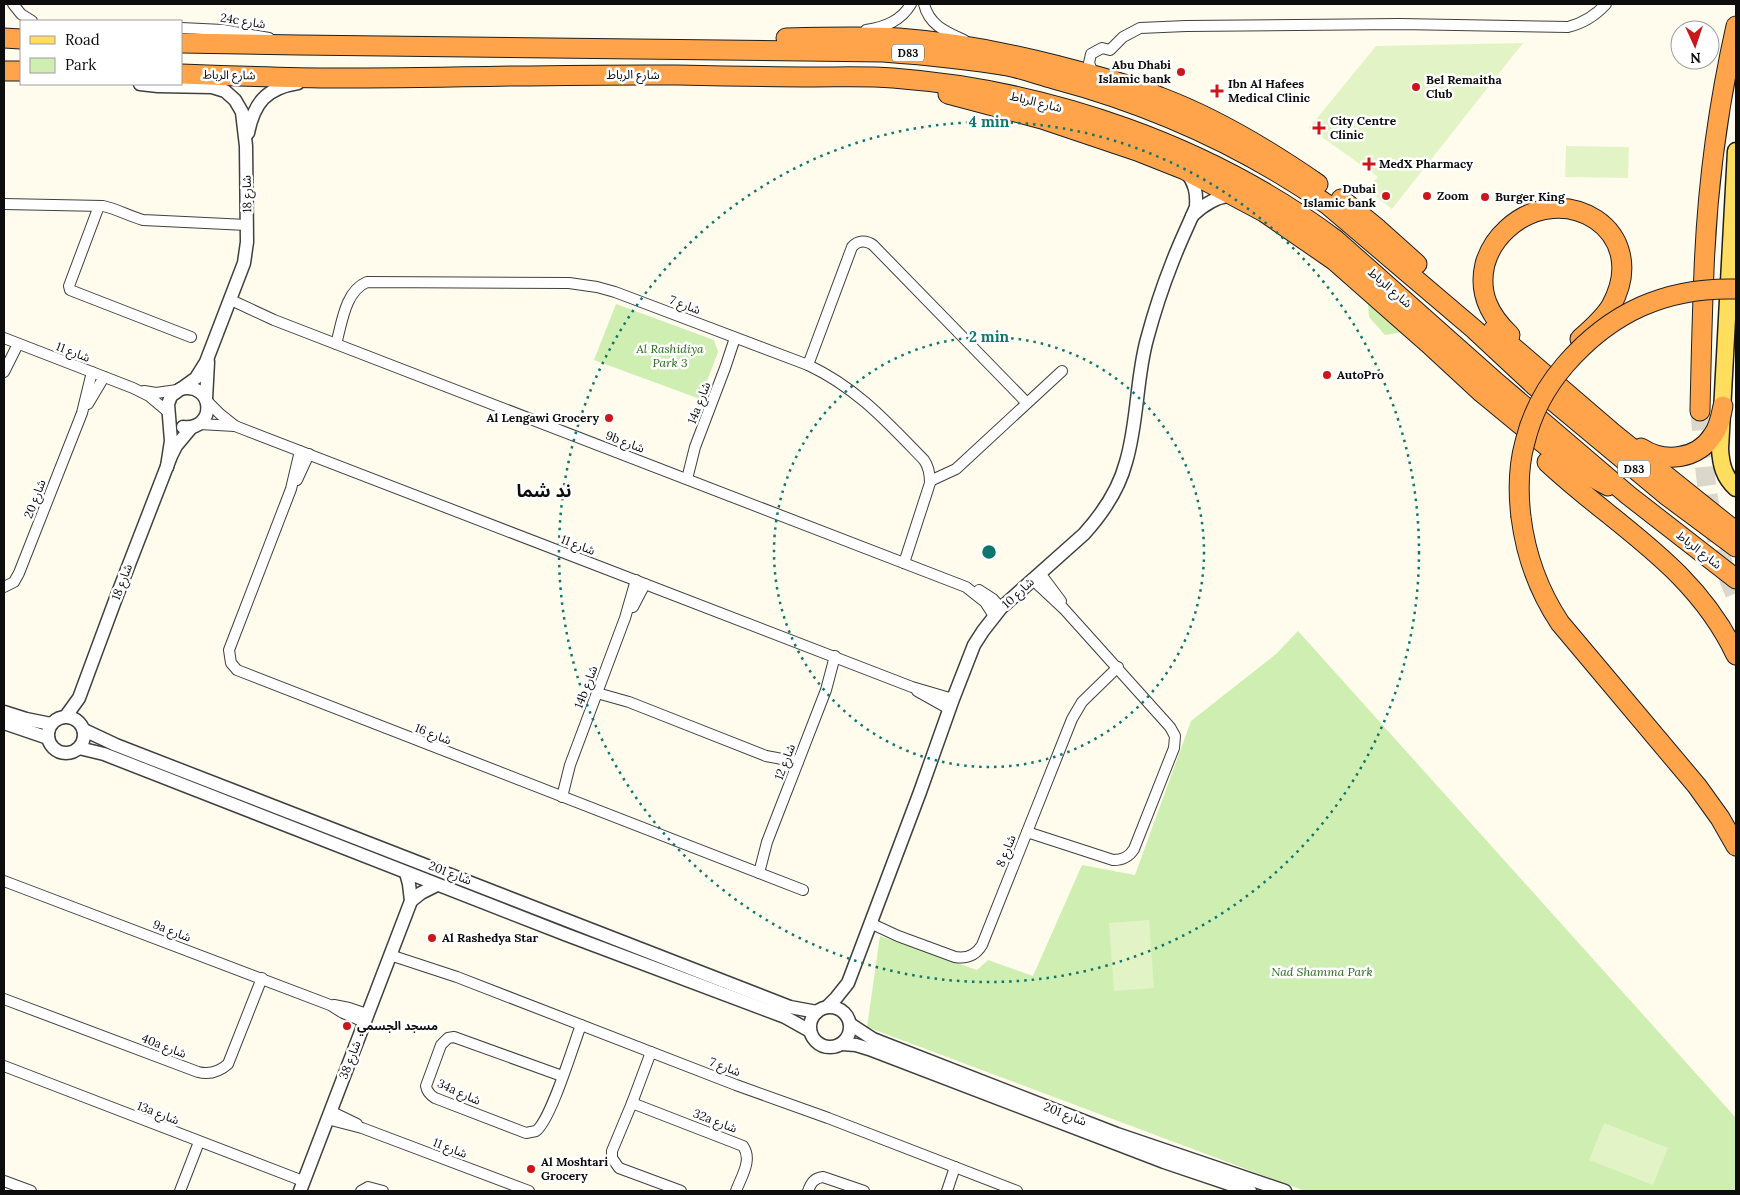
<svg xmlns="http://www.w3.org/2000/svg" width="1740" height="1195" viewBox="0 0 1740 1195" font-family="Lora,'Noto Sans Arabic',serif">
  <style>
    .green { fill: #cfeeb2 }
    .pitch { fill: #e2f4c5 }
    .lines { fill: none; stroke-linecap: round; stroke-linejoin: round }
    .motorway-tunnel { stroke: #dbd8cb; stroke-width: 19; stroke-dasharray: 19 9; stroke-linecap: butt }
    .minor-casing { stroke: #404040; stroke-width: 12 }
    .tertiary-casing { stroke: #404040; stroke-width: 15 }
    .primary-casing { stroke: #1e1e1e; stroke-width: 19 }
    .motorway-casing { stroke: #1e1e1e; stroke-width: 21 }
    .minor { stroke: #fff; stroke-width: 10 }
    .tertiary { stroke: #fff; stroke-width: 12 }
    .primary { stroke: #ffdd5d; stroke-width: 16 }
    .motorway { stroke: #ffa44b; stroke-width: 19 }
    .motorway-bridge-casing { stroke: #1e1e1e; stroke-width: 21; stroke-linecap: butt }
    .motorway-bridge { stroke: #ffa44b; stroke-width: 19 }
    .ring { fill: none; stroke: #0f766e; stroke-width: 2.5; stroke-dasharray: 2.5 5 }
    .poi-dot { fill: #cb1719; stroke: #fff; stroke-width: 2 }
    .labels { text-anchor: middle; stroke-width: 5; stroke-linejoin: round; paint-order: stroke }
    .shield { fill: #fff; stroke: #565656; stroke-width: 1 }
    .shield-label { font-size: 11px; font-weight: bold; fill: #0d0d0d }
    .street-label { font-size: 12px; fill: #0d0d0d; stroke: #fff }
    .poi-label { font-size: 12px; font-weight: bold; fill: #0d0d0d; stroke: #fff; text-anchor: start }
    .park-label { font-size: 12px; font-style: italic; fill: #256b17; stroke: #fff }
    .district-label { font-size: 18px; font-weight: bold; fill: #0d0d0d; stroke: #fff }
    .centre { fill: #0f766e; stroke: #fff; stroke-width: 2.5 }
    .ring-label { font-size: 15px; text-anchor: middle; font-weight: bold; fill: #0f766e; stroke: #fff; stroke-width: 5; stroke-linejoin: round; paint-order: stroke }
  </style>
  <rect width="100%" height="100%" fill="#fffced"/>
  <!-- green -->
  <g class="green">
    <polygon points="1370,302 1403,332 1385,335 1369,317 1368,304"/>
    <polygon points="616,304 714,340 718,352 700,399 594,360"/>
    <polygon points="1298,631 1736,1118 1736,1191 1305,1191 867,1027 880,936 977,970 988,960 1033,976 1082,865 1135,875 1191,721 1276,654"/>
  </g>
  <!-- pitch -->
  <g class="pitch">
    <polygon points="1523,43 1392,209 1366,189 1378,177 1309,128 1376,46"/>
    <polygon points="1566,146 1629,147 1628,178 1565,177"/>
    <polygon points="1149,920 1154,988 1114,991 1109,923"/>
    <polygon points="1604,1123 1668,1148 1653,1185 1589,1160"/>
  </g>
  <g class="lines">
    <!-- motorway-tunnel -->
    <path class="motorway-tunnel" d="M1700 411C1705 478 1709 536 1736 597"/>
    <!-- minor casing -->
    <g class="minor-casing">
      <g id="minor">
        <polyline points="13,4 21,14 32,21"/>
        <path d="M924 4C929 25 946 32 964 40"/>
        <polyline points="181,28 223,30 269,38"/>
        <path d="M866 30C885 27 901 21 911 4"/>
        <path d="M1094 75 1089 63 1091 54 1102 48 1110 50 1123 37 1140 28 1186 26 1400 24 1568 27C1584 23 1595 16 1606 4"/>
        <path d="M4 204 103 206C117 209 129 216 143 220L247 225"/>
        <polyline points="99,206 69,286 70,290 191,337"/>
        <polyline points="231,300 274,320 966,587 985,602 994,616"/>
        <polyline points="4,338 133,388 149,396 168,412"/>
        <path d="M336 344C342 323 345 291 367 282L569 283 597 287 615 292 808 365C857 388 887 422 924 460 929 467 930 474 930 483L904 563"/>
        <path d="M808 365 852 247C858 240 866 240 873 245L1027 403"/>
        <polyline points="4,372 18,344"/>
        <polyline points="144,391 156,393 177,390"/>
        <polyline points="206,400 220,414 235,426"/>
        <polyline points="88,404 104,377"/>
        <polyline points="199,424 235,426 912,687 953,699"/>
        <polyline points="300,451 291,489 229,650 231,663 237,670 803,890"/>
        <polyline points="687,479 695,447 725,368 735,338"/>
        <polyline points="297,480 309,454"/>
        <polyline points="930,481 956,469 1062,371"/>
        <polyline points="1040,573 1061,601"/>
        <polyline points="4,587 14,582 19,573 82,413 92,372"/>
        <polyline points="979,590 993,599 1001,608"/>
        <polyline points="633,607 645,584"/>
        <polyline points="917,691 949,709"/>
        <polyline points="597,693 629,702 766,756 798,762"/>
        <polyline points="562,797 570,765 625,618 636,580"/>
        <path d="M1027 832 1113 860C1123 860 1129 857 1134 849L1174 748 1175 736 1170 727 1064 609 1032 579"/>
        <polyline points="759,873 767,842 826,690 835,656"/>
        <polyline points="4,881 330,1005 343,1013 364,1022"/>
        <path d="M870 923 898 936 955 957C967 959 976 955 982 945L1072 719 1082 702 1118 667"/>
        <polyline points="390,955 457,977 736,1085 828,1118 1017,1191"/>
        <path d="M4 999 198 1072C210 1075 219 1072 228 1064L262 978"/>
        <polyline points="334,1005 349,1008 367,1014"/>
        <polyline points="651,1052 632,1103 612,1151 612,1158 619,1168 681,1191"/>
        <polyline points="4,1066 303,1181"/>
        <path d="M562 1076 454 1037 448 1038 441 1045 426 1086C427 1092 430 1095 435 1098L526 1133 536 1131C551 1120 573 1046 581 1025"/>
        <path d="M632 1103 743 1146C753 1160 741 1177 736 1191"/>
        <polyline points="330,1111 357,1124"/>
        <polyline points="327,1119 362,1128 529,1191"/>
        <polyline points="4,1181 31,1191"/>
        <polyline points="180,1191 199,1142"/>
        <polyline points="361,1191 368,1187 383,1191"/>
        <path d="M808 1191C811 1183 814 1178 823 1177L864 1191"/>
        <polyline points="947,1191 955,1167"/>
      </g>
    </g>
    <!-- tertiary casing -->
    <g class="tertiary-casing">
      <g id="tertiary">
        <polyline points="140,84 158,86 212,87 225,91 235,100 242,112 246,146 247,242 244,263 206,362 196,378 171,396 168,404 171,441 167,467"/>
        <path d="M248 133C254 103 266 88 298 83"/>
        <path d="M1192 216C1204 204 1216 197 1232 195"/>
        <path d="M180 389C215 381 217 431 183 427"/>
        <polyline points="206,399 208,362"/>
        <polyline points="4,712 26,719 51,724"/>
        <polyline points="66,716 79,698 116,598 171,456 176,446 191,428"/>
        <circle cx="66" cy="735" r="18"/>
        <polyline points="4,723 48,738"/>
        <polyline points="84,730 116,745 790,1007 817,1012"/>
        <polyline points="79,748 104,754 567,935 785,1017 810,1031"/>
        <polyline points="411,901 421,893 437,885"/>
        <circle cx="830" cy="1027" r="20"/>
        <path d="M827 1007 836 998 848 983 920 792 953 699 974 645 983 631 1001 608 1084 534C1103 513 1119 489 1126 462 1138 422 1136 379 1147 339 1154 313 1162 288 1172 263 1179 244 1188 226 1196 207 1197 193 1195 183 1186 172"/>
        <polyline points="850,1024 873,1039 1117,1134 1285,1191"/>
        <polyline points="842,1044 856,1045 869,1049 1164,1162 1250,1191"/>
        <polyline points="300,1191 411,901 409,884 406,873"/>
      </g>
    </g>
    <!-- primary casing -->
    <g class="primary-casing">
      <path id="primary" d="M1736 151 1720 449C1721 465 1724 477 1736 488"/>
    </g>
    <!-- motorway casing -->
    <g class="motorway-casing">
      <g id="motorway">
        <polyline points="4,38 21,39"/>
        <path d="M786 38C824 37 862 36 899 38 952 42 1004 52 1055 65 1090 74 1126 83 1160 97 1216 118 1269 150 1318 184"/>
        <path d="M181 43 299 45 883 52C924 55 966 59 1007 66 1023 69 1039 75 1054 79 1152 105 1245 147 1328 205L1474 329 1535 386 1666 495 1736 547"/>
        <polyline points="4,71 21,71"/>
        <path d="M181 74C233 76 285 78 337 78 450 78 564 74 677 75 723 76 769 77 815 77 841 77 867 76 893 78 1049 90 1210 145 1336 240L1496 382 1628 495 1736 579"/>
        <polyline points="948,94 1042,119 1137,151 1185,170 1264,212 1335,261 1428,343 1482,393 1571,466 1608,486"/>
        <polyline points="1341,199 1378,229 1417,264"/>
        <polyline points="1493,330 1614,434 1735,531"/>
        <path d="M1510 335C1489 315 1478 293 1485 264 1489 250 1496 239 1507 229 1563 177 1653 230 1611 306 1604 318 1591 329 1580 339"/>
        <path d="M1700 411C1701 364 1702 318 1704 271 1707 188 1718 106 1736 26"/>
        <path d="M1641 448C1664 463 1697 460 1713 435 1719 427 1721 416 1723 406"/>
        <path d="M1547 462C1615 526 1694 566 1736 655"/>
        <path d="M1521 517C1526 557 1538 590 1560 623L1697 786 1720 818 1736 846"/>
      </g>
    </g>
    <!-- minor -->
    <use href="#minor" class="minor"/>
    <!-- tertiary -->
    <use href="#tertiary" class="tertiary"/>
    <!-- primary -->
    <use href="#primary" class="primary"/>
    <!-- motorway -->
    <use href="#motorway" class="motorway"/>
    <!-- motorway-bridge casing -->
    <g class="motorway-bridge-casing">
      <path id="motorway-bridge" d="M1521 517C1518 492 1518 467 1525 442 1532 413 1546 387 1565 365 1611 312 1666 287 1736 289"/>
    </g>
    <!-- motorway-bridge -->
    <use href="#motorway-bridge" class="motorway-bridge"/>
  </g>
  <!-- distance rings -->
  <g class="ring">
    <circle cx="989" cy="552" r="215"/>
    <circle cx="989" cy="552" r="430"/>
  </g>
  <!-- markers -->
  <g class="poi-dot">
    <circle cx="1181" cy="72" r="5"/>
    <circle cx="1416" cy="87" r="5"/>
    <path d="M1214.5 83.5h5v5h5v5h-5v5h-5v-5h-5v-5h5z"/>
    <path d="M1316.5 120.5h5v5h5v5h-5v5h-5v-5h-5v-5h5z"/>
    <path d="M1366.5 156.5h5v5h5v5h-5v5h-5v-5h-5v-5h5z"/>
    <circle cx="1386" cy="196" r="5"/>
    <circle cx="1427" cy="196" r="5"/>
    <circle cx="1485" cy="197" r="5"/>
    <circle cx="1327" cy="375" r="5"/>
    <circle cx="609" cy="418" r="5"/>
    <circle cx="432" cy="938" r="5"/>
    <circle cx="347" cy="1026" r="5"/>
    <circle cx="531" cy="1169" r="5"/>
  </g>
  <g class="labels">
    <!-- shield labels -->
    <g class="shield">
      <rect x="892" y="44.5" width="32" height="17" rx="4"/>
      <rect x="1618" y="460.5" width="32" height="17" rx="4"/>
    </g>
    <g class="shield-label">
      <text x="908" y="57">D83</text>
      <text x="1634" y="473">D83</text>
    </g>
    <!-- street labels -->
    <g class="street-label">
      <text transform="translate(243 21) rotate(9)" y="4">24c شارع</text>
      <text transform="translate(229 75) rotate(1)" y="4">شارع الرباط</text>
      <text x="633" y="79">شارع الرباط</text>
      <text transform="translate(1036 102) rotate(14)" y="4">شارع الرباط</text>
      <text transform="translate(247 194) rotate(-91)" y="4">شارع 18</text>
      <text transform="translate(1390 288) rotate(41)" y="4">شارع الرباط</text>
      <text transform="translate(685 305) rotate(21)" y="4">شارع 7</text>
      <text transform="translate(73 352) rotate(21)" y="4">شارع 11</text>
      <text transform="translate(699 403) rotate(-69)" y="4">14a شارع</text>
      <text transform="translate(625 442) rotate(21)" y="4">9b شارع</text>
      <text transform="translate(35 499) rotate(-69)" y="4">شارع 20</text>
      <text transform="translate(578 545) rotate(21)" y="4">شارع 11</text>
      <text transform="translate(1699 550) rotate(38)" y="4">شارع الرباط</text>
      <text transform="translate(122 582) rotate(-69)" y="4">شارع 18</text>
      <text transform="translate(1018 593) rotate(-43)" y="4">شارع 10</text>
      <text transform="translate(586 687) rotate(-69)" y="4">14b شارع</text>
      <text transform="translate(433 734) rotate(21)" y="4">شارع 16</text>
      <text transform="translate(785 762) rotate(-69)" y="4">شارع 12</text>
      <text transform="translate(1006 851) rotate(-68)" y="4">شارع 8</text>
      <text transform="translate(450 873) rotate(21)" y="4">شارع 201</text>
      <text transform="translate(172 931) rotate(21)" y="4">9a شارع</text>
      <text transform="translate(164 1046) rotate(21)" y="4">40a شارع</text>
      <text transform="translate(350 1060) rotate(-69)" y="4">شارع 38</text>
      <text transform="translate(725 1067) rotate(21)" y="4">شارع 7</text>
      <text transform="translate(459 1092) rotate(24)" y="4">34a شارع</text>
      <text transform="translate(158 1113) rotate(21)" y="4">13a شارع</text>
      <text transform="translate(1065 1114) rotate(21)" y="4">شارع 201</text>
      <text transform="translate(715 1121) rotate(21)" y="4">32a شارع</text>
      <text transform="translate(450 1148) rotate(21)" y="4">شارع 11</text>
    </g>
    <!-- poi labels -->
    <g class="poi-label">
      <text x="1171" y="69" text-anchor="end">Abu Dhabi<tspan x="1171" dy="14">Islamic bank</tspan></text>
      <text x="1426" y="84">Bel Remaitha<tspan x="1426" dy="14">Club</tspan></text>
      <text x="1228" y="88">Ibn Al Hafees<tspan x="1228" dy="14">Medical Clinic</tspan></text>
      <text x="1330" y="125">City Centre<tspan x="1330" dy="14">Clinic</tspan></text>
      <text x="1379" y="168">MedX Pharmacy</text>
      <text x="1376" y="193" text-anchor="end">Dubai<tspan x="1376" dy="14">Islamic bank</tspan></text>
      <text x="1437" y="200">Zoom</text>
      <text x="1495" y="201">Burger King</text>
      <text x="1337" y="379">AutoPro</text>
      <text x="599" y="422" text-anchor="end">Al Lengawi Grocery</text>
      <text x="442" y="942">Al Rashedya Star</text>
      <text x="357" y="1030">مسجد الجسمي</text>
      <text x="541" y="1166">Al Moshtari<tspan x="541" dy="14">Grocery</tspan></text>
    </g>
    <!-- park labels -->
    <g class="park-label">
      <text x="670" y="353">Al Rashidiya<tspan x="670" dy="14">Park 3</tspan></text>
      <text x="1322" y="976">Nad Shamma Park</text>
    </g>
    <!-- district labels -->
    <g class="district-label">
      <text x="544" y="497">ند شما</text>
    </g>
  </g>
  <circle cx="989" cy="552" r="8" class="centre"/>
  <g class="ring-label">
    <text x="989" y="127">4 min</text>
    <text x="989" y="342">2 min</text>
  </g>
  <!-- border -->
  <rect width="1740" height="1195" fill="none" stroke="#0d0d0d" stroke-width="10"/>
  <!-- legend -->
  <rect x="20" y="20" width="162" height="65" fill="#ffffff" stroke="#9e9e9e"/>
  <rect x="30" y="36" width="25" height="8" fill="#ffdd5d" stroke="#9e9e9e"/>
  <text x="65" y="45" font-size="15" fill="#0d0d0d">Road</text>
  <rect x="30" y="58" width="25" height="15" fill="#cfeeb2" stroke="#9e9e9e"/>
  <text x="65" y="70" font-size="15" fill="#0d0d0d">Park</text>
  <!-- north arrow -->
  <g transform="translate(1695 45) rotate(177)"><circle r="24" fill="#ffffff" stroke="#9e9e9e"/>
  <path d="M0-4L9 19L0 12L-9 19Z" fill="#cb1719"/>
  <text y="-8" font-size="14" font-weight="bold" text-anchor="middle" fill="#0d0d0d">N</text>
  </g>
</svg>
